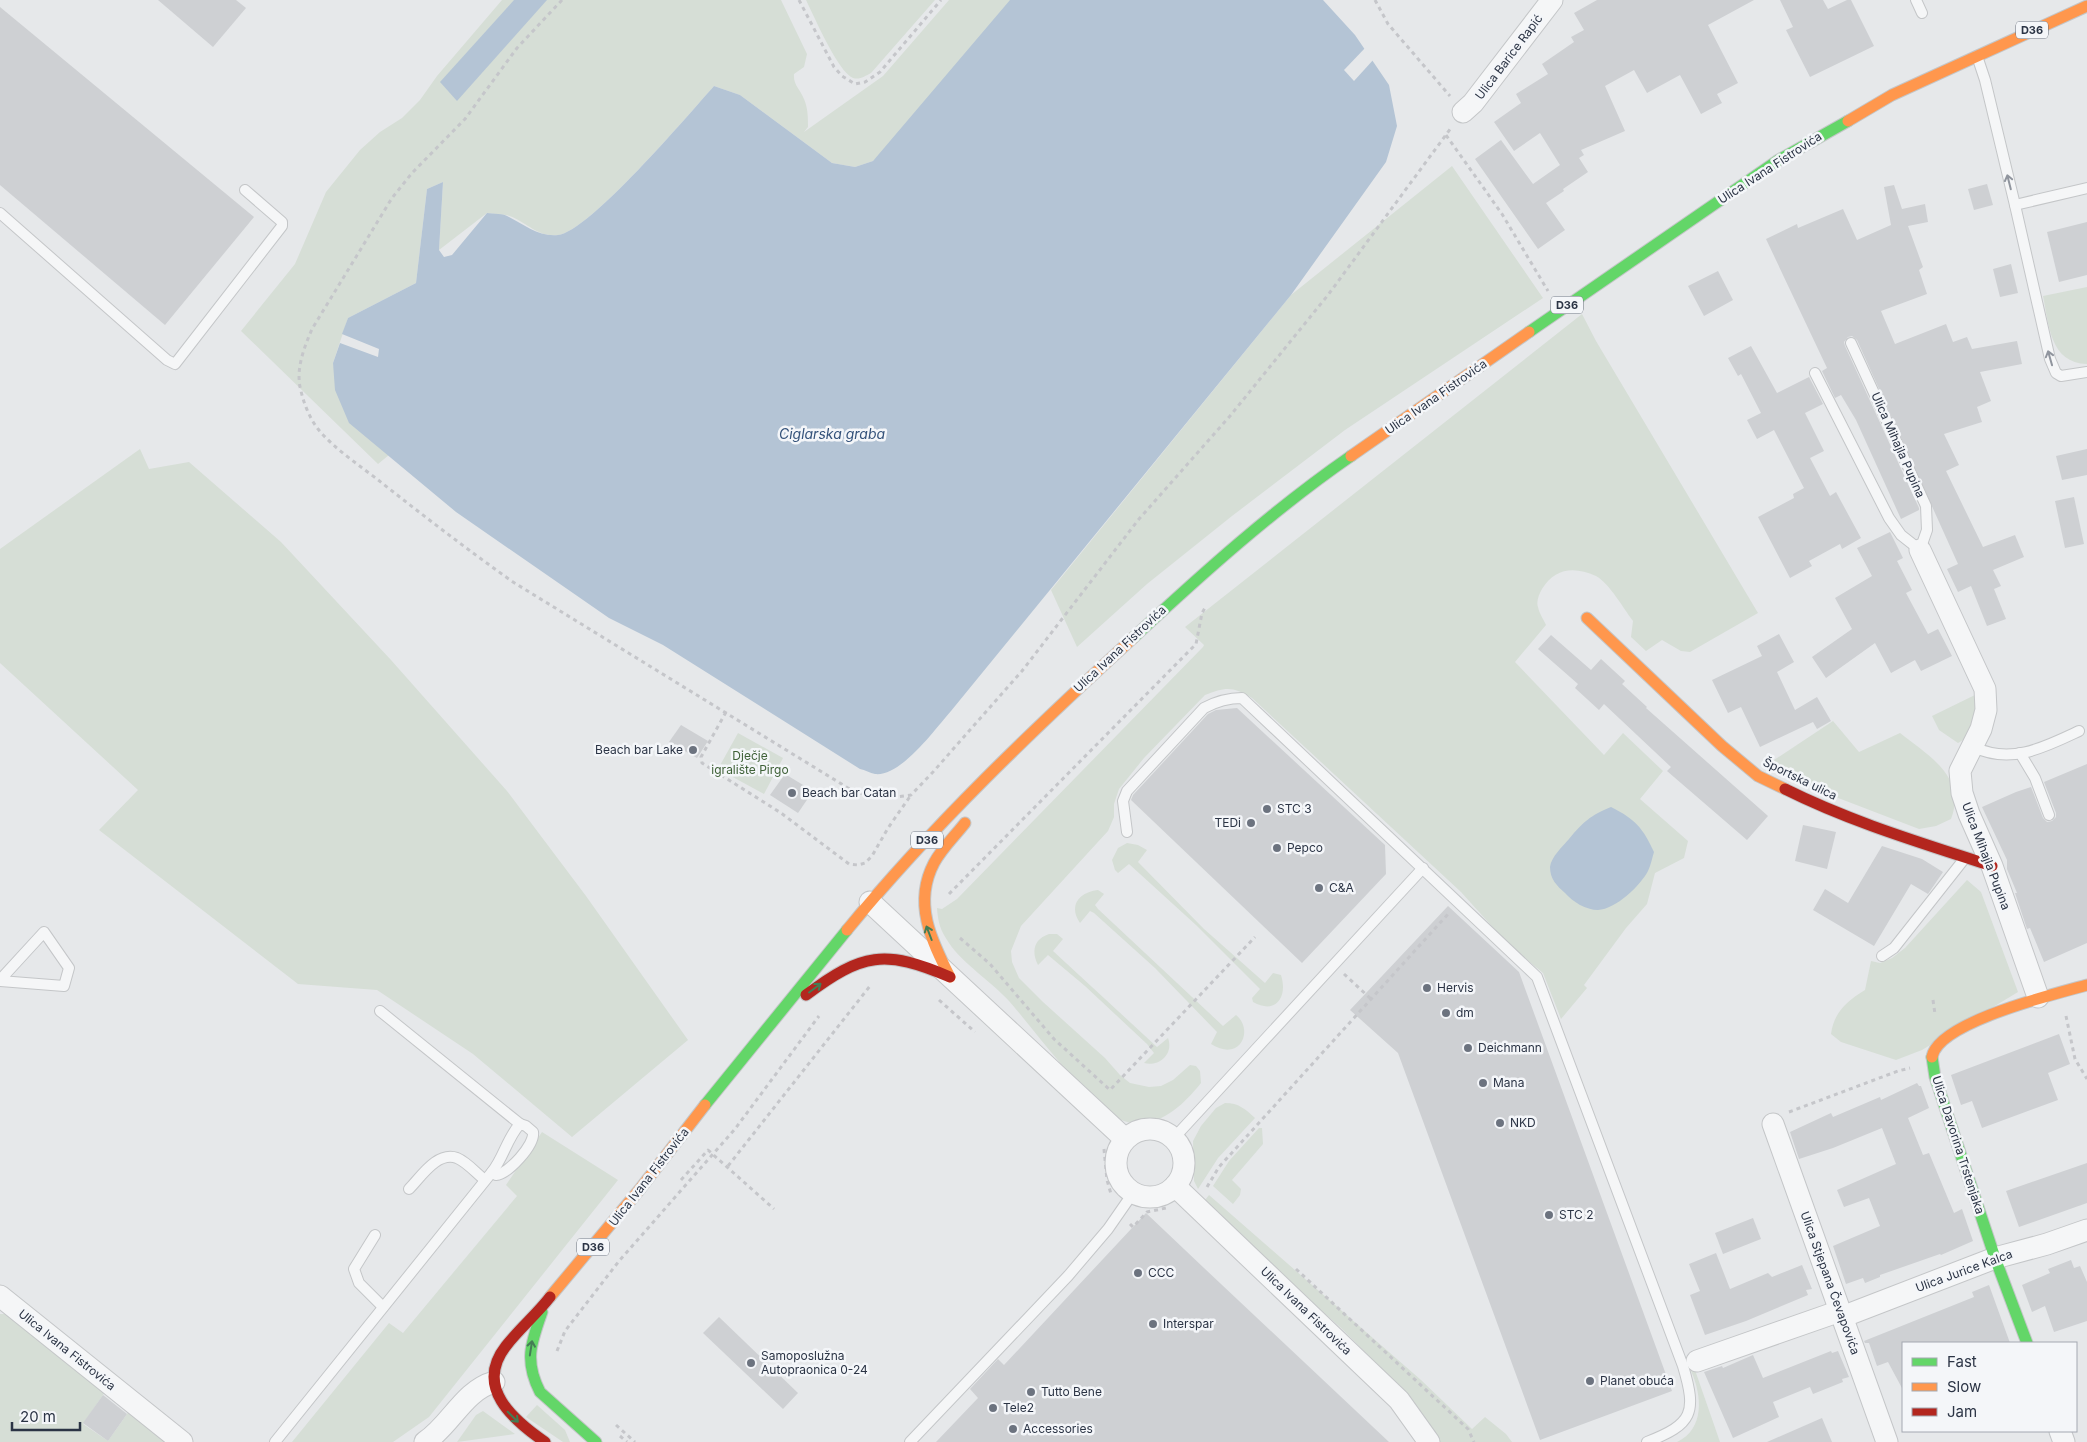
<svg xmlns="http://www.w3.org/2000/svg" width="2087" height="1442" viewBox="0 0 2087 1442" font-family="Inter,sans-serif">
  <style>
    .green { fill: #d6ded6 }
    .water { fill: #b4c4d5 }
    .pier { fill: #e6e8ea }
    .building { fill: #ced0d3 }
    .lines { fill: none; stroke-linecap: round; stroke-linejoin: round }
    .lane-casing { stroke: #c4c6c8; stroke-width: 12 }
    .street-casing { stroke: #c4c6c8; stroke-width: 23 }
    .fast-casing { stroke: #c4c6c8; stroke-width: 13 }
    .slow-casing { stroke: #c4c6c8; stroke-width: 13 }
    .jam-casing { stroke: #c4c6c8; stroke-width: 13 }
    .path { stroke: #c5c6ca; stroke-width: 3; stroke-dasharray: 4 4; stroke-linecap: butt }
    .lane { stroke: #f5f6f7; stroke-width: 10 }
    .street { stroke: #f5f6f7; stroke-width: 21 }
    .fast { stroke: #63d668; stroke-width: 11 }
    .slow { stroke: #ff974d; stroke-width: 11 }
    .jam { stroke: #b3261e; stroke-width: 11 }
    .oneway { stroke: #90959e }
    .oneway2 { stroke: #447d55 }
    .poi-dot { fill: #6c737f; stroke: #f4f6f9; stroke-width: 2 }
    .labels { text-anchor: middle; stroke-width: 5; stroke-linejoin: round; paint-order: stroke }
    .shield { fill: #f4f6f9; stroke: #676e7b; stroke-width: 1 }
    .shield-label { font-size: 11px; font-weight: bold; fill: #2b3445 }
    .street-label { font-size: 12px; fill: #2b3445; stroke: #f4f6f9 }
    .poi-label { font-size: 12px; fill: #2b3445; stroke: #f4f6f9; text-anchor: start }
    .park-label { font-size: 12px; fill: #3f6138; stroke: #f4f6f9 }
    .water-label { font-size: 14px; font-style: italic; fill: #34527a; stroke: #f4f6f9 }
  </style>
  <rect width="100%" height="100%" fill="#e6e8ea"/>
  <!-- green -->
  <g class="green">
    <path d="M502 0H781L807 54 804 67 794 74C793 85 800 89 804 99 808 108 808 118 808 127L804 132 883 76 949 0H1043L873 161 855 167 832 163 740 95 714 86C689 114 589 232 558 235 537 238 525 220 506 215 500 214 493 214 487 213L439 250 443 182 427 189 416 283 348 318 333 363 348 419 389 455 378 464 241 331 295 264 326 192 360 150 380 132 402 118 420 100 437 76Z"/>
    <path d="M806 0H935L871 73C865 76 860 80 853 78 838 72 814 16 806 0Z"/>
    <polygon points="1452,166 1543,298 1345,430 1232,516 1147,584 1077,647 1051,590 1291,295"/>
    <path d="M2087 287V364C2050 363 2049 325 2043 296Z"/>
    <path d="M1582 314 1596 341 1758 613 1690 652 1681 651 1662 640 1646 651 1631 637 1633 621C1624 609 1609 583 1596 576 1574 566 1555 568 1542 589 1539 594 1536 602 1538 607 1539 613 1544 620 1546 625L1515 662 1604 755 1623 733 1663 771 1640 799 1688 841 1684 858 1655 873 1647 904 1626 928 1584 985 1587 988 1561 1019 1543 973 1507 943 1461 892 1252 698C1233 686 1225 687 1205 695L1144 758 1119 789 1114 804V817L1108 831 1021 926 1011 951 1012 962 1019 978 1043 1002 1105 1058 1120 1075 1130 1083 1149 1087 1161 1086 1173 1080 1190 1065 1196 1066 1200 1071 1201 1083C1182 1107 1154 1133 1121 1120 1116 1118 1110 1112 1106 1108 1068 1078 1040 1037 1009 1001 991 981 963 964 949 943 940 930 938 922 937 908L942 909 957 899 1203 647 1204 645 1185 627Z"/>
    <polygon points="140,449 149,469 189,462 281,542 391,660 507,791 586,896 688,1040 572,1137 473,1054 377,990 298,984 99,830 138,790 0,663 0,549"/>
    <path d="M1977 694C1977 712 1975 734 1958 743L1939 730 1932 716Z"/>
    <path d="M1833 721 1859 752 1900 733C1929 756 1967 777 1951 819L1936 826 1919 829 1820 791 1765 766Z"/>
    <polygon points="738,733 783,758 764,794 718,769"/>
    <path d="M1127 843 1138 845 1147 850 1138 862 1204 929 1265 983 1273 973 1281 975C1288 997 1276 1015 1253 1002L1252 998 1260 989 1196 925 1129 864 1118 873 1115 870 1112 860 1118 848Z"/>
    <path d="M1967 880 1981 892 2018 992 1922 1050 1896 1060 1841 1042 1831 1034C1834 1012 1847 1001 1865 990L1871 961 1880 963 1892 958 1905 948Z"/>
    <path d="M1098 890 1104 894 1095 905 1098 909 1223 1026 1236 1015C1254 1029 1241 1063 1211 1044L1217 1032 1155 968 1094 913 1090 911 1080 923C1068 906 1079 892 1098 890Z"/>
    <path d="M1049 934H1057L1063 939 1053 951 1157 1047 1168 1038C1174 1054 1159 1067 1144 1063L1154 1053 1147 1044 1085 986 1048 955 1038 965C1031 951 1034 939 1049 934Z"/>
    <path d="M1225 1103C1239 1103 1245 1109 1255 1118L1218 1158 1198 1189 1194 1181 1193 1141 1201 1126 1216 1108Z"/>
    <polygon points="1259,1128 1262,1128 1263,1144 1232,1180 1241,1189 1240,1195 1233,1204 1213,1186 1229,1161"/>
    <polygon points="542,1132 618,1180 429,1417 393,1442 292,1442 389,1323 403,1333 517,1196 506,1185"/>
    <polygon points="1209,1195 1421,1380 1472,1429 1485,1417 1506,1434 1512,1442 1438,1442 1411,1400 1377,1364 1340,1327 1264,1260 1205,1200"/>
    <polygon points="0,1314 11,1314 105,1392 83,1424 108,1441 132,1407 165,1442 0,1442"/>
    <path d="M1695 1370 1720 1442H1677C1705 1429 1702 1395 1691 1371Z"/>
    <polygon points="537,1405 565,1430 570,1442 563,1442 526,1417"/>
    <polygon points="483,1411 515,1434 457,1442 476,1415"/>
  </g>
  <!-- water -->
  <g class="water">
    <polygon points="514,0 547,0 457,101 440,82"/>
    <path d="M1010 0H1323L1355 35 1389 85 1397 126 1386 162 1291 295 951 711C935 729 901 777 875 774 870 773 865 770 860 769L663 645 609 618 456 512 349 423 335 390 333 363 340 343 378 357 379 349 342 334 348 318 416 283 427 189 443 182 439 250 444 257 452 255 487 213C494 214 503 213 509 217 525 225 539 237 558 235 589 232 689 114 714 86L740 95 832 163 855 167 873 161Z"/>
    <path d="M1611 807C1635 819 1643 828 1654 852 1652 858 1651 865 1648 871 1640 886 1616 909 1598 910 1586 910 1573 902 1565 893 1557 886 1550 879 1550 867 1551 857 1563 846 1569 839 1583 822 1591 815 1611 807Z"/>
  </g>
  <!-- pier -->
  <polygon class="pier" points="1366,47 1374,59 1354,81 1344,70"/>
  <!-- building -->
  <g class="building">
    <polygon points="158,0 236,0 246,8 213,47"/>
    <polygon points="1597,0 1754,0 1708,25 1738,83 1717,94 1722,103 1701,114 1680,75 1647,93 1634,70 1605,86 1625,131 1581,150 1584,155 1579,158 1588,172 1563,189 1564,191 1546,203 1565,230 1538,249 1475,159 1501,140 1533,184 1560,165 1540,133 1514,151 1494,122 1521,103 1516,94 1548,74 1542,64 1574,42 1571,37 1584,30 1574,13"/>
    <polygon points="1780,0 1823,0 1828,9 1847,0 1851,0 1874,46 1810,77 1786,30 1793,27"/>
    <polygon points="0,7 254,217 165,325 0,185"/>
    <polygon points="1987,184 1993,205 1974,210 1968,189"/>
    <polygon points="1894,185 1902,209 1925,204 1928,222 1908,226 1923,267 1919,270 1927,294 1881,311 1895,344 1946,324 1953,342 1967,337 1972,349 2017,341 2022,364 1980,372 1991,401 1977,407 1982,422 1944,434 1959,465 1946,471 1983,547 2015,535 2024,557 1993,570 2001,586 1994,589 2006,619 1987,626 1971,586 1958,592 1947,569 1958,564 1857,340 1852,336 1848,337 1844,342 1845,346 1919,508 1919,510 1901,519 1856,420 1841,395 1835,398 1822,371 1827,368 1766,239 1797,224 1798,228 1843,209 1857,240 1891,225 1884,187"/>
    <polygon points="2087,222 2087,275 2059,282 2047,232"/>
    <polygon points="2011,264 2018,293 2000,297 1993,269"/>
    <polygon points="1718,271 1733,300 1704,316 1688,286"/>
    <polygon points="1751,346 1777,393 1809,377 1823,404 1805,413 1824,451 1810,458 1830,496 1836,492 1861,538 1842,549 1840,544 1809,561 1812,566 1790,578 1758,517 1794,498 1793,494 1804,488 1774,430 1757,439 1747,420 1761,413 1741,374 1738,376 1728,358"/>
    <polygon points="2087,449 2087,475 2062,480 2056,456"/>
    <polygon points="2074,497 2084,544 2065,548 2055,501"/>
    <polygon points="1890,532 1903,558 1897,561 1912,590 1906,593 1928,634 1938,629 1952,656 1921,671 1915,660 1891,673 1875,643 1826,678 1812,657 1852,629 1835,598 1872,576 1857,548"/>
    <polygon points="1779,634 1794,662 1777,672 1795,710 1817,697 1831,721 1817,729 1813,722 1760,747 1741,707 1728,713 1712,680 1762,656 1757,646"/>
    <polygon points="1551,635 1591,670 1601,659 1625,681 1622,684 1647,707 1646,708 1768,816 1747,840 1667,771 1671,767 1604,704 1599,710 1575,688 1578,684 1538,649"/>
    <polygon points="1237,708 1385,845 1386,874 1302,963 1131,800 1133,795 1208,714 1216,710"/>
    <polygon points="681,725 708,741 697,758 669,742"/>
    <polygon points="2087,764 2087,943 2044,962 2030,928 2027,929 2015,893 2017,893 2007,869 2007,860 1982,807 2016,792 2031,787 2043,818 2047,822 2052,821 2056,817 2056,813 2044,782"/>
    <polygon points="785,774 813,791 798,813 770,795"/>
    <polygon points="1803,825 1836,832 1827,869 1795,861"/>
    <polygon points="1882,846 1922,859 1943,872 1928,894 1911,884 1874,946 1813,910 1825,889 1848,903"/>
    <polygon points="1448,906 1519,972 1672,1391 1540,1440 1398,1053 1350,1010"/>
    <polygon points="2059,1034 2070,1064 2048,1073 2058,1100 1982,1128 1972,1101 1961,1105 1951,1075"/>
    <polygon points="1917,1083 1919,1086 1921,1086 1929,1108 1908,1118 1923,1155 1929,1153 1954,1213 1962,1209 1973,1241 1941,1255 1940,1254 1880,1275 1880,1277 1865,1283 1863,1278 1846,1284 1833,1246 1880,1226 1869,1198 1844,1207 1837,1190 1896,1164 1882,1128 1833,1148 1799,1159 1790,1132 1831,1113 1833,1117 1880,1097 1881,1100"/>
    <polygon points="2087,1163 2087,1203 2019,1227 2006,1191"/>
    <polygon points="1146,1213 1204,1268 1389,1442 936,1442 978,1398 970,1389 998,1359 1004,1365"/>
    <polygon points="1753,1218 1761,1239 1723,1254 1715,1233"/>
    <polygon points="1716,1253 1730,1289 1768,1273 1772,1277 1802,1265 1812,1289 1806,1290 1808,1295 1746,1321 1705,1335 1690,1295 1700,1291 1689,1264"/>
    <polygon points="2071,1260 2074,1268 2080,1266 2087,1282 2087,1321 2054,1332 2045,1306 2032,1312 2022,1285 2050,1273 2048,1269"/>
    <polygon points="1989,1285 2010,1343 1903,1343 1903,1390 1888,1362 1877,1366 1869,1343 1865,1343 1864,1341 1974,1297 1972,1292"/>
    <polygon points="719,1317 798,1393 783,1409 703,1333"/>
    <polygon points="1831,1351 1832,1353 1838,1351 1849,1377 1842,1379 1843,1382 1813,1394 1810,1387 1773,1402 1779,1417 1733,1438 1704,1372 1722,1366 1723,1368 1753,1355 1763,1378"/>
    <polygon points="103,1395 127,1414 108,1441 83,1423"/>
    <polygon points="1822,1418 1832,1442 1767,1442"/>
  </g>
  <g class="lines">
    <!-- lane casing -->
    <g class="lane-casing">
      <g id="lane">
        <polyline points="1916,0 1922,13"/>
        <polyline points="1977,56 1985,80 2015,205 2050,359 2056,373 2061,376 2087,372"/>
        <polyline points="2015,205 2087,188"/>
        <polyline points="0,213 167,360 175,364 282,226 282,222 245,190"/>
        <polyline points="1815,373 1889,518 1901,535 1920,550 1927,530 1926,506 1851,343"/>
        <path d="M1974 747C2011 765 2045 747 2079 731"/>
        <polyline points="2020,753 2035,778 2049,815"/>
        <path d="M1127 832 1123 801 1127 791 1204 708C1217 701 1228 698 1242 698L1537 977 1683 1366C1697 1413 1693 1424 1647 1442"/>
        <polyline points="1882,956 1894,948 1965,858"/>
        <polyline points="0,980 44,932 69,968 64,986 0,981"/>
        <polyline points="1174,1138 1423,868"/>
        <path d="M492 1172 496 1175C508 1174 535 1145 533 1132L526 1126 520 1124"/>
        <path d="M409 1189C421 1177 437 1151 457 1158 467 1162 477 1174 485 1180"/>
        <polyline points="375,1235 354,1269 359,1283 383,1307"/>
        <path d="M275 1442 492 1172C504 1157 507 1138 520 1124L380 1011"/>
        <polyline points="910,1442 1068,1276 1108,1229 1133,1193"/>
      </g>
    </g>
    <!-- street casing -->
    <g class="street-casing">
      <g id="street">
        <polyline points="1463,112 1473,103 1552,0"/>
        <polyline points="1920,550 1985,689 1986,710 1981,729 1960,771 1962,793 1969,814 1992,866 2038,997"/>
        <polyline points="870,902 1125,1139"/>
        <polyline points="1773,1124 1887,1442"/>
        <circle cx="1150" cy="1163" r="34"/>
        <polyline points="1175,1186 1399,1400 1429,1442"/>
        <polyline points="0,1296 182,1442"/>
        <polyline points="1842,1317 1995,1258 2047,1244 2087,1230"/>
        <polyline points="1697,1361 1840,1311"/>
        <polyline points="2060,1431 2064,1442"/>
        <path d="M425 1442C451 1425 463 1391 494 1382"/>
      </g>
    </g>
    <!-- fast casing -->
    <g class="fast-casing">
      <g id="fast">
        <polyline points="1529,332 1777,161 1848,121"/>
        <path d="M1133 638C1203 573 1273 510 1351 456"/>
        <polyline points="1932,1057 1935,1077 1995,1258 2027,1343"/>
        <polyline points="705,1105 847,930"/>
        <path d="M542 1312C531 1343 524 1361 540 1392L596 1442"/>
      </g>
    </g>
    <!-- slow casing -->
    <g class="slow-casing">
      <g id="slow">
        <polyline points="1848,121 1892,95 2087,6"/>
        <polyline points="1351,456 1529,332"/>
        <polyline points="1587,618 1722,746 1758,776 1785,789"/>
        <path d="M847 930C933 825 1033 730 1133 638"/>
        <path d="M950 977C931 940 913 903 934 863 942 848 955 836 965 823"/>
        <path d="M1932 1057C1938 1022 2055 994 2087 985"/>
        <polyline points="550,1297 640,1189 705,1105"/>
      </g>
    </g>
    <!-- jam casing -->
    <g class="jam-casing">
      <g id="jam">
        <path d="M1785 789C1851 822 1922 843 1992 866"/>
        <path d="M806 995C862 953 885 949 950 977"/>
        <path d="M545 1442C513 1420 474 1387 506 1346 519 1329 537 1314 550 1297"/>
      </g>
    </g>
    <!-- path -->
    <g class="path">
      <path d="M562 0 517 48 465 119 412 173 392 198 312 329C304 348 295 370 301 391 304 404 310 419 318 429 334 449 362 467 382 483 425 517 468 550 513 582L848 788C869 798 888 799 911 795L933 772 1022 671 1139 519 1230 416 1328 295 1451 128"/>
      <polyline points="799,0 834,67 842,76 855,84 865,82 880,72 941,0"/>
      <polyline points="1375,0 1388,24 1450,96"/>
      <polyline points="1446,135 1502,214 1548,291"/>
      <polyline points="726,712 701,757 702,763 781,813 849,864 858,865 865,863 872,856 888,828 911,795"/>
      <polyline points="949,894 1196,644 1202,613 1206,606"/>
      <polyline points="960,938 990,964 1054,1039 1110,1090 1255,937"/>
      <polyline points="1344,974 1371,999"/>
      <polyline points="939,1000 975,1032"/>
      <polyline points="1933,1000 1935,1014"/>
      <polyline points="2066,1016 2075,1059 2087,1079"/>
      <polyline points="1789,1112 1898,1071 1910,1068"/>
      <polyline points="1104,1149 1107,1180 1111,1194"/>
      <polyline points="728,1166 870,986"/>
      <polyline points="681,1180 708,1150 774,1209"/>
      <polyline points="1207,1187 1219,1167 1449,913"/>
      <polyline points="1130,1224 1133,1227 1147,1212 1166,1208"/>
      <polyline points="1296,1269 1468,1429 1474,1442"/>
      <polyline points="557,1351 565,1331 619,1261 735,1129 819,1016"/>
      <polyline points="616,1425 635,1442"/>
      <polyline points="620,1436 627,1442"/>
    </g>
    <!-- lane -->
    <use href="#lane" class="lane"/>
    <!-- street -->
    <use href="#street" class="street"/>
    <!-- fast -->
    <use href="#fast" class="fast"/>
    <!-- slow -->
    <use href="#slow" class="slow"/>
    <!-- jam -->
    <use href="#jam" class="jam"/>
  </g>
  <!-- one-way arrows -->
  <defs><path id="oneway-shaft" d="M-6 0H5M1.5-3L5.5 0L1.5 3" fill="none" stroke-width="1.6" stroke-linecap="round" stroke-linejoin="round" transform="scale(1.25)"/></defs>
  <g class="oneway">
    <use href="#oneway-shaft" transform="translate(2009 182) rotate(-104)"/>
    <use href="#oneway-shaft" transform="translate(2050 358) rotate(-106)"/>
  </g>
  <g class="oneway2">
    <use href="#oneway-shaft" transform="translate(929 933) rotate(-111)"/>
    <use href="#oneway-shaft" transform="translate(815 988) rotate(-37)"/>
    <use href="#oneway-shaft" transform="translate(531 1348) rotate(-81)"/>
    <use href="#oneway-shaft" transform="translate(513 1417) rotate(45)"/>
  </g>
  <!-- markers -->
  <g class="poi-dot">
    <circle cx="693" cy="750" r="5"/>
    <circle cx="792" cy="793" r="5"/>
    <circle cx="1267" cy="809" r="5"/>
    <circle cx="1251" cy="823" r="5"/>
    <circle cx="1277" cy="848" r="5"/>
    <circle cx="1319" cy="888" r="5"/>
    <circle cx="1427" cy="988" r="5"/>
    <circle cx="1446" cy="1013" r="5"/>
    <circle cx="1468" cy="1048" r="5"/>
    <circle cx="1483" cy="1083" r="5"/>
    <circle cx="1500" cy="1123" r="5"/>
    <circle cx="1549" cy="1215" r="5"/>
    <circle cx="1138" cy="1273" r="5"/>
    <circle cx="1153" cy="1324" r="5"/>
    <circle cx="751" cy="1363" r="5"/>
    <circle cx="1590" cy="1381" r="5"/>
    <circle cx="1031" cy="1392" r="5"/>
    <circle cx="993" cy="1408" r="5"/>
    <circle cx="1013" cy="1429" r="5"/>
  </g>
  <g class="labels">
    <!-- shield labels -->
    <g class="shield">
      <rect x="2016" y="21.5" width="32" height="17" rx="4"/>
      <rect x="1551" y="296.5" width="32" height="17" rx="4"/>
      <rect x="911" y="831.5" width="32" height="17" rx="4"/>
      <rect x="577" y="1238.5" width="32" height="17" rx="4"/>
    </g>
    <g class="shield-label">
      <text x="2032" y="34">D36</text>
      <text x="1567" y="309">D36</text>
      <text x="927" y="844">D36</text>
      <text x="593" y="1251">D36</text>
    </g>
    <!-- street labels -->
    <g class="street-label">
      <text transform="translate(1509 57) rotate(-53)" y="4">Ulica Barice Rapić</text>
      <text transform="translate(1770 168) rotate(-33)" y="4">Ulica Ivana Fistrovića</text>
      <text transform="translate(1436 397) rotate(-35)" y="4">Ulica Ivana Fistrovića</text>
      <text transform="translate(1898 445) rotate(66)" y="4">Ulica Mihajla Pupina</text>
      <text transform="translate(1120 649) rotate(-43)" y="4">Ulica Ivana Fistrovića</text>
      <text transform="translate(1800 779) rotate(26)" y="4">Športska ulica</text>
      <text transform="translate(1986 856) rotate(69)" y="4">Ulica Mihajla Pupina</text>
      <text transform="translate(1958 1145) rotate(72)" y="4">Ulica Davorina Trstenjaka</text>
      <text transform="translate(649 1177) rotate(-52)" y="4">Ulica Ivana Fistrovića</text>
      <text transform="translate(1964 1271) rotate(-20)" y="4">Ulica Jurice Kalca</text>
      <text transform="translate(1830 1283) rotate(70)" y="4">Ulica Stjepana Čevapovića</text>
      <text transform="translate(1306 1311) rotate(44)" y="4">Ulica Ivana Fistrovića</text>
      <text transform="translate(67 1350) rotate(39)" y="4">Ulica Ivana Fistrovića</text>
    </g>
    <!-- poi labels -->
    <g class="poi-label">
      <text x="683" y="754" text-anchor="end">Beach bar Lake</text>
      <text x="802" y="797">Beach bar Catan</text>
      <text x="1277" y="813">STC 3</text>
      <text x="1241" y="827" text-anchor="end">TEDi</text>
      <text x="1287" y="852">Pepco</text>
      <text x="1329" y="892">C&amp;A</text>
      <text x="1437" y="992">Hervis</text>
      <text x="1456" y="1017">dm</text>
      <text x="1478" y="1052">Deichmann</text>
      <text x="1493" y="1087">Mana</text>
      <text x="1510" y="1127">NKD</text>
      <text x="1559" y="1219">STC 2</text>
      <text x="1148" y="1277">CCC</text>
      <text x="1163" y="1328">Interspar</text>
      <text x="761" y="1360">Samoposlužna<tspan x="761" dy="14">Autopraonica 0-24</tspan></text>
      <text x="1600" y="1385">Planet obuća</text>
      <text x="1041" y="1396">Tutto Bene</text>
      <text x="1003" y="1412">Tele2</text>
      <text x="1023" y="1433">Accessories</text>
    </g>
    <!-- park labels -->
    <g class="park-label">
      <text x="750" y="760">Dječje<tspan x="750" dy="14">igralište Pirgo</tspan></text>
    </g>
    <!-- water labels -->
    <g class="water-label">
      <text x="832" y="439">Ciglarska graba</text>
    </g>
  </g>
  <!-- legend -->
  <rect x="1902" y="1342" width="175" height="90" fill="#f4f6f9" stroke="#a4a8b1"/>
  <rect x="1912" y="1358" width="25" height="8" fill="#63d668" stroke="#a4a8b1"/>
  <text x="1947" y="1367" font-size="15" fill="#2b3445">Fast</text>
  <rect x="1912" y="1383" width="25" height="8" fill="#ff974d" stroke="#a4a8b1"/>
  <text x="1947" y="1392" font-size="15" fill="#2b3445">Slow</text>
  <rect x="1912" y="1408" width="25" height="8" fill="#b3261e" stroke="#a4a8b1"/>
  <text x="1947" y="1417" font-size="15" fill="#2b3445">Jam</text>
  <!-- scale -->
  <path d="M12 1422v8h68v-8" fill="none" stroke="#2b3445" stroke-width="2.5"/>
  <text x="20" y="1422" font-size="15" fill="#2b3445" stroke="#f4f6f9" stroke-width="4" paint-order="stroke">20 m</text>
</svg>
